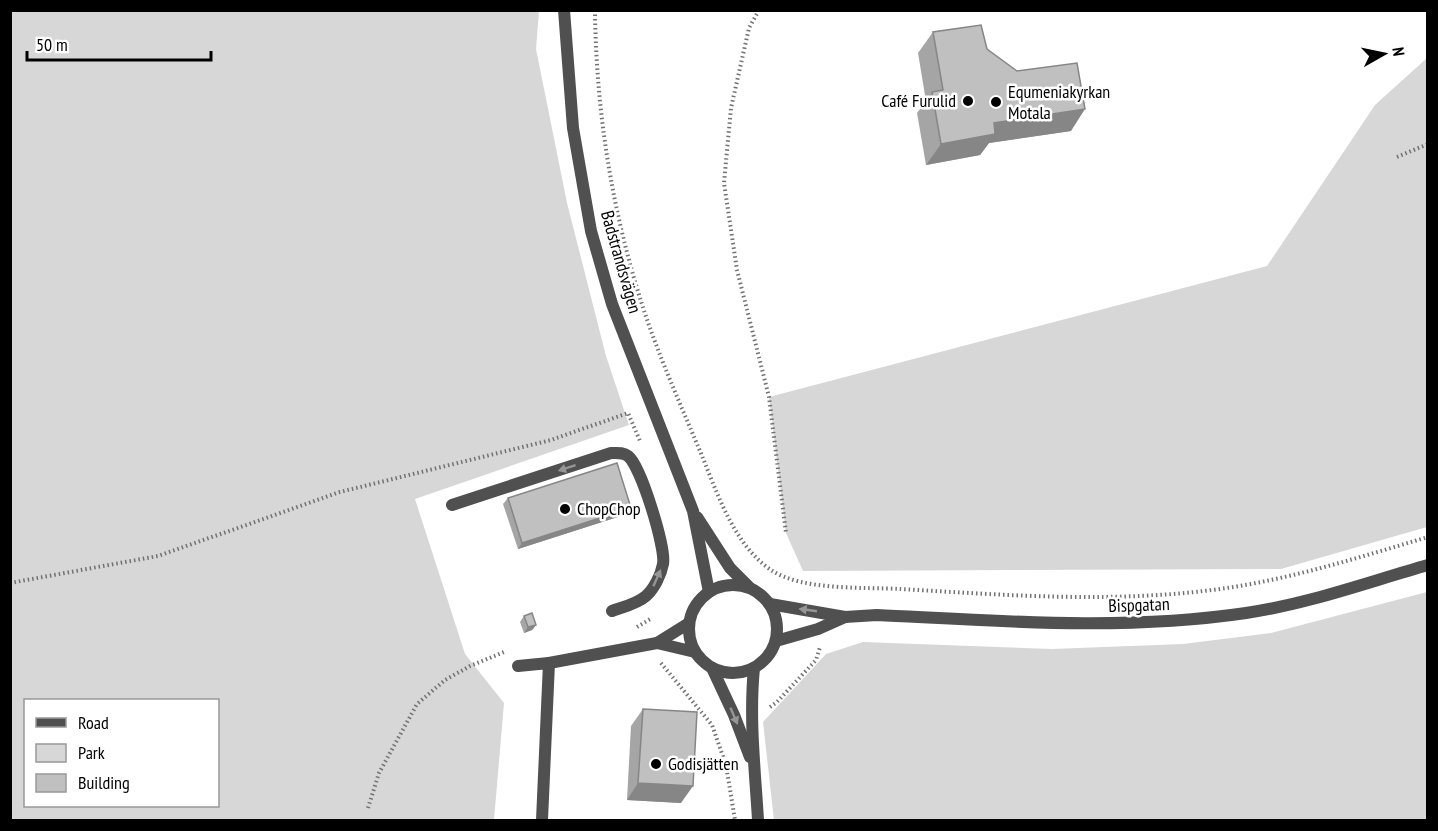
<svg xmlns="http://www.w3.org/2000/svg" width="1438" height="831" viewBox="0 0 1438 831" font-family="'PT Sans Narrow',sans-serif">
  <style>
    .green { fill: #d7d7d7; fill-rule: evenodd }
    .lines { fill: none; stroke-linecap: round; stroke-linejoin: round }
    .path { stroke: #727272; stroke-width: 4; stroke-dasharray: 1.5 3; stroke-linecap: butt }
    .lane { stroke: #505050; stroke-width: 12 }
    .street { stroke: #505050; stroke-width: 12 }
    .wall { fill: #a5a5a5 }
    .shaded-wall { fill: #868686 }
    .building { fill: #c0c0c0; stroke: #868686; stroke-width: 1.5 }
    .oneway { fill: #969696 }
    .poi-dot { fill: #000; stroke: #fff; stroke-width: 2 }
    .labels { text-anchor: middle; stroke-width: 5; stroke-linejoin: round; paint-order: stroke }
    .poi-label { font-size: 18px; fill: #000; stroke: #fff; text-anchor: start }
    .street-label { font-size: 18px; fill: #000; stroke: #fff }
  </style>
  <rect width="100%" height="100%" fill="#fff"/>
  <!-- green -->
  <g class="green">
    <path d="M10 11H539L536 49 567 203 606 356 629 425 415 499 465 654 504 703 494 820H11ZM218 700V806H26V700Z"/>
    <polygon points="1427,58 1427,527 1281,569 803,571 786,533 769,397 1267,266 1375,105"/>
    <polygon points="1427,592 1427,820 774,820 763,722 826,654 863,642 1052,649 1183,644 1271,633"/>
  </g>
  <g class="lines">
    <!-- path -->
    <g class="path">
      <path d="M595 10C596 108 611 205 640 298 656 350 679 401 700 451 717 492 733 544 771 570 802 591 865 587 901 589 1005 595 1109 603 1212 590 1285 581 1357 558 1428 537"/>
      <polyline points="759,10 749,28 731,108 724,183 737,270 769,397 786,533"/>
      <polyline points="1397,157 1428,144"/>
      <polyline points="10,583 158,556 340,492 551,440 628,413 640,441"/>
      <polyline points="637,627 652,618"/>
      <polyline points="661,663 712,725 726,765 735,820"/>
      <polyline points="770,707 777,702 816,660 820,647"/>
      <polyline points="368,808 379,773 417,704 445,680 470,666 504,652"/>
      <polyline points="627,820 627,819"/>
    </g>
    <!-- lane -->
    <g class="lane">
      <path d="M452 505 611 453C617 453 623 452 628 456 641 466 666 548 663 564 661 575 654 589 646 596 637 604 623 607 612 611"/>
      <polyline points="518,666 549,663 542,820"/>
    </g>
    <!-- street -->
    <g class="street">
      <polyline points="564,10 573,128 591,231 612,304 693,511 709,592"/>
      <polyline points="697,517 730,568 749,587"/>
      <circle cx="733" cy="629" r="44"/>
      <path d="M770 604 845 617 877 615C1000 621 1124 631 1246 613 1308 604 1368 582 1428 565"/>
      <polyline points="776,641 818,629 845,617"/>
      <polyline points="657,643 695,652"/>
      <polyline points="549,663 657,643 689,623"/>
      <polyline points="712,668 734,715 750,757"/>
      <path d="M754 668C749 719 755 769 758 820"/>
    </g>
  </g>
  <!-- wall -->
  <g class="wall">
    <polygon points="933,32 1071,131 989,143 980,155 926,165 917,113 926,101 918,53"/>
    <polygon points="508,498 631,508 627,514 518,549 503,504"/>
    <polygon points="524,616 536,625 532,630 524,633 520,622"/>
    <polygon points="643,709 681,803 627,800 631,726"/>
  </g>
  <!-- shaded-wall -->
  <g class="shaded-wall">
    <polygon points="1085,109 1071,131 989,143 980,155 926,165 941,144 994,123"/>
    <polygon points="631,508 627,514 518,549 522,543"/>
    <polygon points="536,625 532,630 524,633 528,627"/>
    <polygon points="638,783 693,786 681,803 627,800"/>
  </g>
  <!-- building -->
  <g class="building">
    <polygon points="981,25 987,49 1017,71 1077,63 1085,109 994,123 995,134 941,144 932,92 943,90 933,32"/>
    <polygon points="617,463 631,508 522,543 508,498"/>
    <polygon points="532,613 536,625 528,627 524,616"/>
    <polygon points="643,709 697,712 693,786 638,783"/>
  </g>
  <!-- one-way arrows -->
  <defs><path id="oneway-solid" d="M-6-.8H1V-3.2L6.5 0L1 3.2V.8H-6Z" transform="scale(1.5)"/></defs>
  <g class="oneway">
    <use href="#oneway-solid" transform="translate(567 468) rotate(162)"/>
    <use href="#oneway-solid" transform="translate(657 578) rotate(-66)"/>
    <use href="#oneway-solid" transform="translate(808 610) rotate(-172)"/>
    <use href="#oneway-solid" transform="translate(734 716) rotate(67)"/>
  </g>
  <!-- markers -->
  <g class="poi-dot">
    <circle cx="968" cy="101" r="6"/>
    <circle cx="996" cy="102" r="6"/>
    <circle cx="565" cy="509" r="6"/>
    <circle cx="656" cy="764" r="6"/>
  </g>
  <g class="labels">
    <!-- poi labels -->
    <g class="poi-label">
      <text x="1008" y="98">Equmeniakyrkan<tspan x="1008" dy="21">Motala</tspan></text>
      <text x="956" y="107" text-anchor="end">Café Furulid</text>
      <text x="577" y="515">ChopChop</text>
      <text x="668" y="770">Godisjätten</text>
    </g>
    <!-- street labels -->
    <g class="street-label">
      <text transform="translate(621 262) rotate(74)" y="6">Badstrandsvägen</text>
      <text transform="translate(1139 605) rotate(-2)" y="6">Bispgatan</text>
    </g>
  </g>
  <!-- border -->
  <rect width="1438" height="831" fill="none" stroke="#000000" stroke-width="24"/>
  <!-- legend -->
  <rect x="24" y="699" width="195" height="108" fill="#ffffff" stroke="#999999" stroke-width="1.5"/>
  <rect x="36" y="718" width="30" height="9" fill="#505050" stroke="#999999" stroke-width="1.5"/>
  <text x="78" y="729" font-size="18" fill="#000000">Road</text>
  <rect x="36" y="744" width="30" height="18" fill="#d7d7d7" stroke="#999999" stroke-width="1.5"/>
  <text x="78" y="759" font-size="18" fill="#000000">Park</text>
  <rect x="36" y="774" width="30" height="18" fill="#c0c0c0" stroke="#999999" stroke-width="1.5"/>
  <text x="78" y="789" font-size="18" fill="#000000">Building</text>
  <!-- north arrow -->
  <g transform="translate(1384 54) rotate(81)" stroke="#ffffff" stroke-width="4.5" paint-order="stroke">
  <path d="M0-4.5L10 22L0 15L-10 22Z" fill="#000000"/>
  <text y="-9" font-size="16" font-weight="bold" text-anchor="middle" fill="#000000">N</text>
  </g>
  <!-- scale -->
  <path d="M27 51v9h184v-9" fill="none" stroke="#000000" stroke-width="3"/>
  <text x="36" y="51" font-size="18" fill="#000000" stroke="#ffffff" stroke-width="4.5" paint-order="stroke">50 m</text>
</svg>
